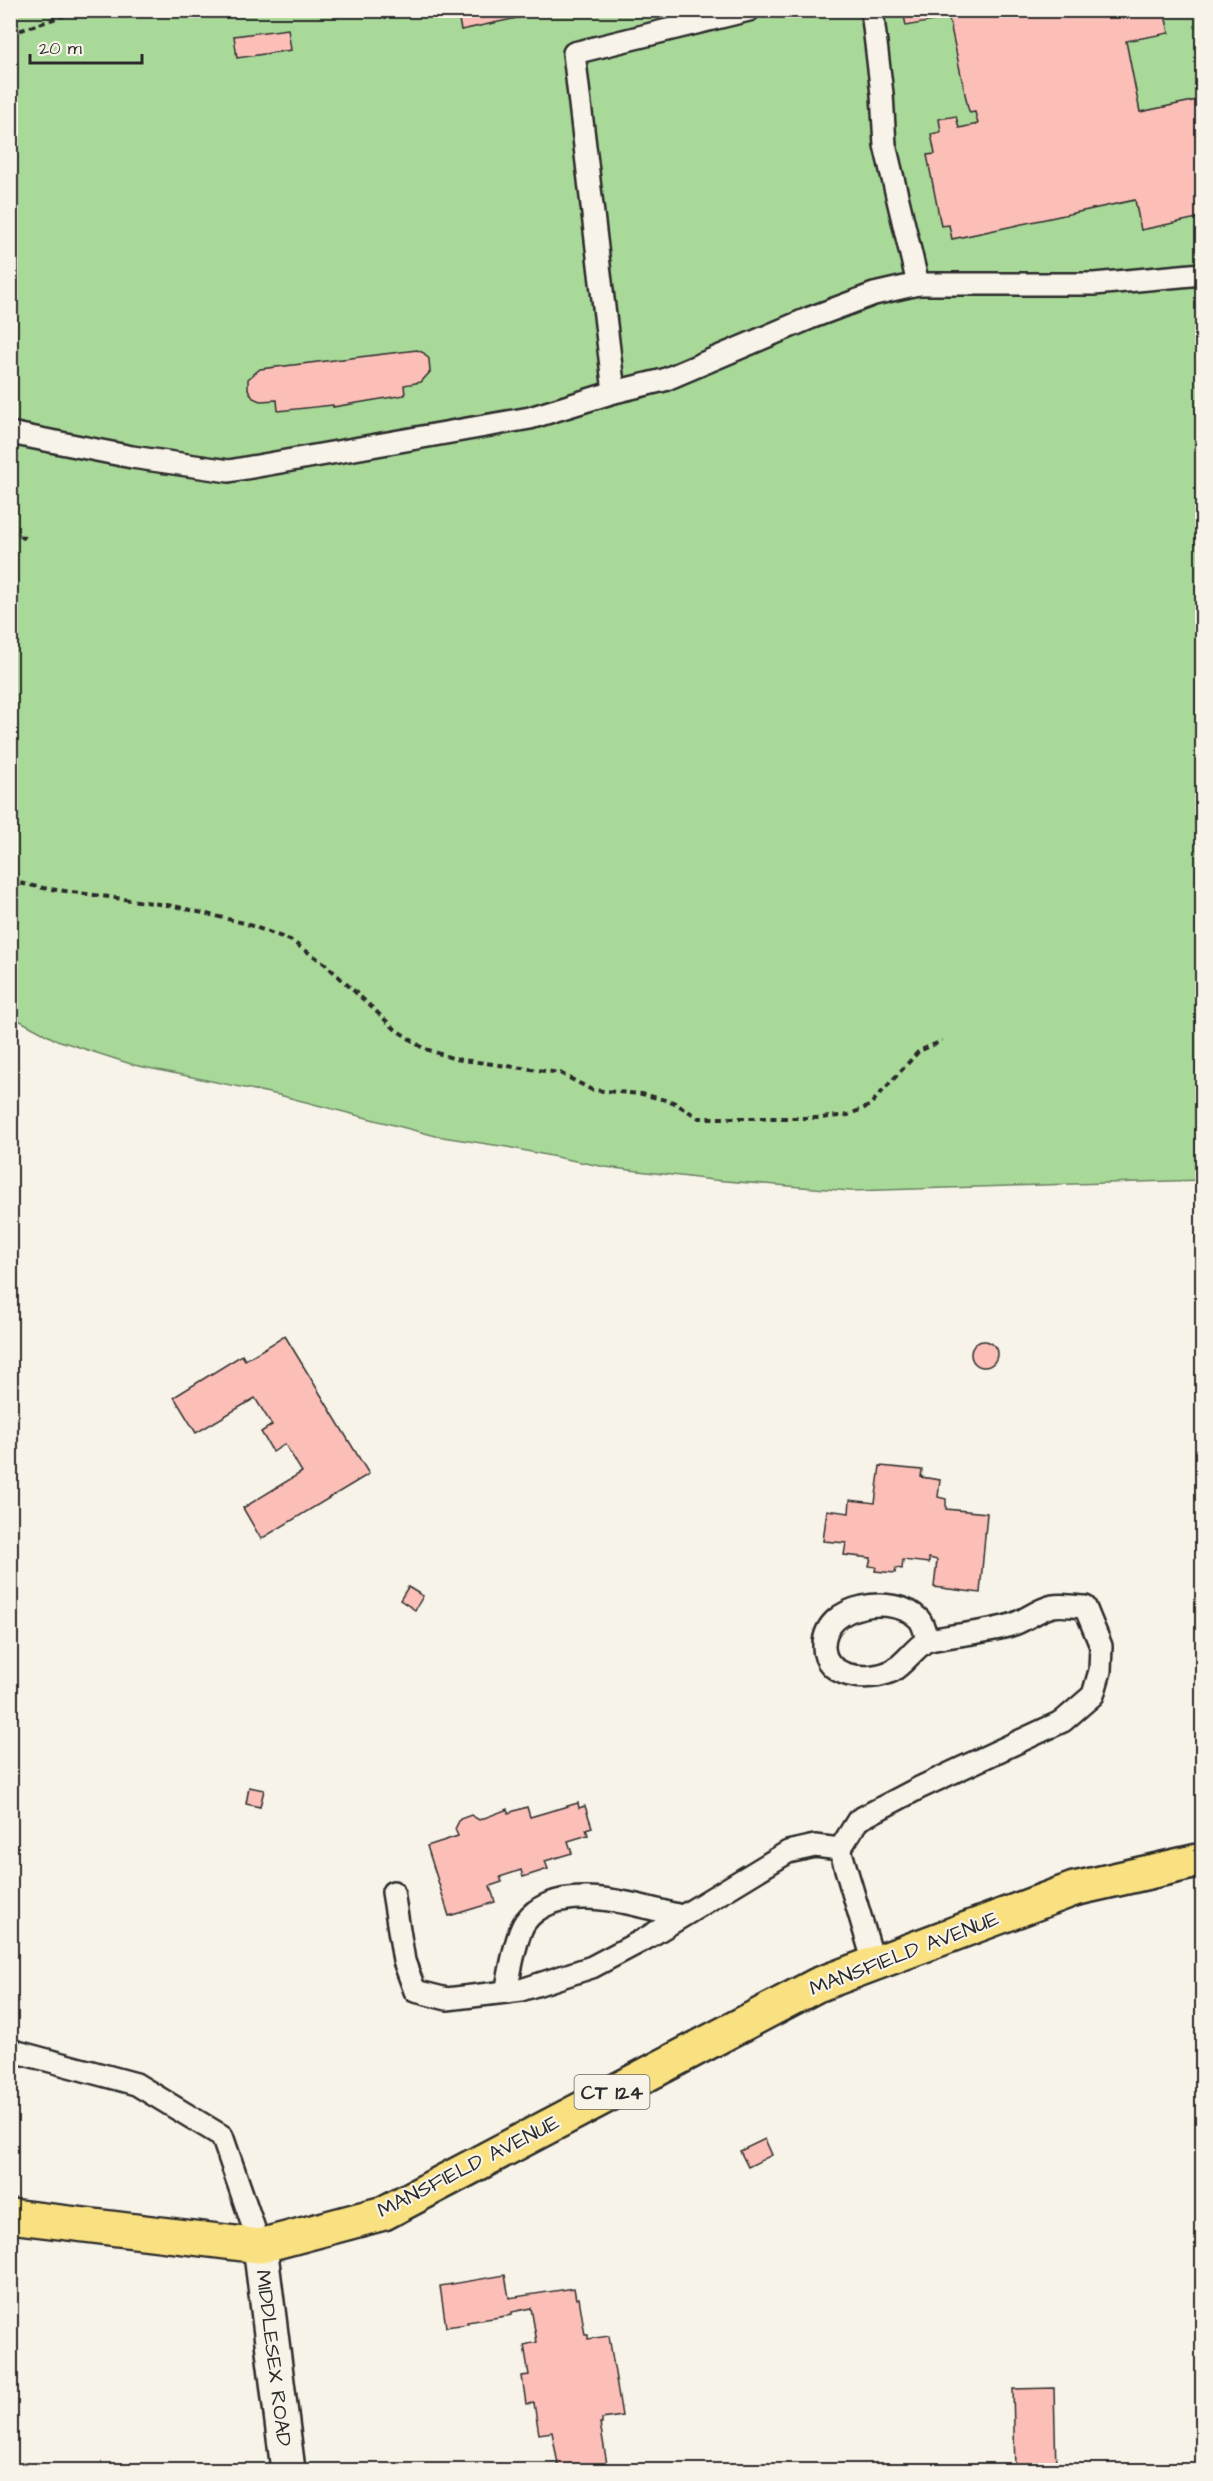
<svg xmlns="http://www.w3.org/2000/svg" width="1213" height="2481" viewBox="0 0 1213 2481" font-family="'Architects Daughter',sans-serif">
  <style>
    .green { fill: #a9d999; stroke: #6a8262; stroke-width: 1.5 }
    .building { fill: #fbbfb8; stroke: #2b2b2b; stroke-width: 1.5 }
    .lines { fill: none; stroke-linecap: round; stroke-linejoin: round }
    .service-casing { stroke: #2b2b2b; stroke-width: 26 }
    .secondary-casing { stroke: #2b2b2b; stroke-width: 38 }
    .primary-casing { stroke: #2b2b2b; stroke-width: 38 }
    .path { stroke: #2b2b2b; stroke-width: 4; stroke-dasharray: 6 4.5; stroke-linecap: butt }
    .service { stroke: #f7f3e8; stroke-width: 21 }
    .secondary { stroke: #f7f3e8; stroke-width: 33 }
    .primary { stroke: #f9e181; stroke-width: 33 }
    .labels { text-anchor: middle; stroke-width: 4.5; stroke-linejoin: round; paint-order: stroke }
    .shield { fill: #f7f3e8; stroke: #686764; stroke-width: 1.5 }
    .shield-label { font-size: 20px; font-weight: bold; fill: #2b2b2b }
    .street-label { font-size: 21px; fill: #2b2b2b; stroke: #f7f3e8 }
  </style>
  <rect width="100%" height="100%" fill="#f7f3e8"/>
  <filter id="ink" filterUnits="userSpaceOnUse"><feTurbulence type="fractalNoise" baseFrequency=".0167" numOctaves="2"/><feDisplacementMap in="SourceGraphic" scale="12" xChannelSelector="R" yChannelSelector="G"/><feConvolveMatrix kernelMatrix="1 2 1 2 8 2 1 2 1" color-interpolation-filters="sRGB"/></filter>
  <g filter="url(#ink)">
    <!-- green -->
    <polygon class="green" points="11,11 1202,11 1202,1180 851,1191 713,1180 605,1167 507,1147 436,1136 279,1095 134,1065 54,1039 11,1016"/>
    <!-- building -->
    <g class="building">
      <polygon points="457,10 530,10 531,15 461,30"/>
      <polygon points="903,10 1164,10 1169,33 1126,41 1140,112 1202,99 1202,217 1141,230 1135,200 952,239 949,225 941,226 927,155 935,154 931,134 941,132 939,119 956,116 959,128 978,124 975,112 970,113 968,108 949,18 906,26"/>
      <polygon points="288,29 291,50 237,58 234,36"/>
      <polygon points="417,350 424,353 429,359 430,372 421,382 404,385 405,395 333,407 333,405 278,411 277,400 260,401 253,398 248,389 248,379 260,369"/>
      <polygon points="285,1336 369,1474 261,1539 243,1508 302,1472 285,1444 273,1452 261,1432 272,1425 255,1398 196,1433 174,1397 242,1355 245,1360"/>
      <circle cx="984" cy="1354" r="13"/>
      <polygon points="880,1466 922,1470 921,1477 940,1480 938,1497 946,1499 946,1509 987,1513 980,1593 934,1587 937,1560 929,1558 929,1563 903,1560 902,1569 896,1568 895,1573 875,1571 876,1567 869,1566 871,1558 844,1555 846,1543 823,1541 827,1510 849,1513 850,1500 875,1503"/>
      <polygon points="408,1587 423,1596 415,1610 400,1600"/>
      <polygon points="249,1787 264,1790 260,1807 246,1804"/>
      <polygon points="578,1803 579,1808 585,1806 592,1827 586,1829 588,1835 568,1841 572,1853 545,1861 548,1869 523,1877 521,1870 500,1877 502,1882 490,1886 495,1902 449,1916 427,1846 458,1836 455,1829 460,1819 471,1815 479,1820 508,1809 508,1813 527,1807 530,1817"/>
      <polygon points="765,2139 772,2155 748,2167 740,2151"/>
      <polygon points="505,2275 509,2298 574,2288 576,2299 579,2298 585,2335 588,2335 588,2339 609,2336 622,2416 602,2419 602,2423 600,2423 607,2464 559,2470 552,2432 539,2434 534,2403 526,2404 522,2376 529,2375 524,2345 537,2342 531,2308 512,2312 512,2315 467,2322 468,2324 446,2327 440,2286"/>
      <polygon points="1054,2388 1056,2470 1015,2470 1013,2389"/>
    </g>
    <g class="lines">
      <!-- service casing -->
      <g class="service-casing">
        <g id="service">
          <polyline points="872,10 882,94 885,145 918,284"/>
          <polyline points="614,392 574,53 749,10"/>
          <polyline points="10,433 132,457 229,471 530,418 614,392 664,380 810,318 874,294 918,284 1094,284 1202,274"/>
          <path d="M840 1849 858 1820 919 1788 1063 1721 1093 1695 1100 1671 1101 1646 1085 1607C1075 1607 1062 1604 1053 1606 1038 1609 1025 1621 1011 1625 985 1633 957 1634 930 1640 919 1642 905 1664 892 1671 869 1682 823 1679 824 1645 825 1603 895 1594 919 1619 924 1625 925 1633 927 1640"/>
          <polyline points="393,1892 404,1961 415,1991 447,1999 506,1992 521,1990 592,1967 645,1939 788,1852 815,1846 840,1849 874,1963"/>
          <path d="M506 1992C510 1974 515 1937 525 1922 557 1878 638 1906 681 1916"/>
          <polyline points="10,2050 136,2084 222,2136 260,2246"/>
        </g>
      </g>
      <!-- secondary casing -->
      <g class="secondary-casing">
        <polyline id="secondary" points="260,2246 288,2470"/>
      </g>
      <!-- primary casing -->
      <g class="primary-casing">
        <polyline id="primary" points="10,2216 260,2246 384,2213 817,1985 1074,1889 1202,1860"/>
      </g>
      <!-- path -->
      <g class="path">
        <polyline points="10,34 80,10"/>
        <polyline points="10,531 26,539"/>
        <polyline points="10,881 43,888 174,906 244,923 290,940 324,963 395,1029 423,1048 455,1059 560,1073 592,1090 642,1094 673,1102 699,1118 820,1118 848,1115 869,1106 919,1051 942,1041"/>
      </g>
      <!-- service -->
      <use href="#service" class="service"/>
      <!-- secondary -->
      <use href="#secondary" class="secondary"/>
      <!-- primary -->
      <use href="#primary" class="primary"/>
    </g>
  </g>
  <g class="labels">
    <!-- shield labels -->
    <rect class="shield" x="574.5" y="2075" width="75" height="34" rx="4.5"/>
    <g class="shield-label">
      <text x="612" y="2099">CT 124</text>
    </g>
    <!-- street labels -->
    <g class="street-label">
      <text transform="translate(904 1953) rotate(-21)" y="7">MANSFIELD AVENUE</text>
      <text transform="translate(468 2166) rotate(-27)" y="7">MANSFIELD AVENUE</text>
      <text transform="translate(274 2358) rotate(83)" y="7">MIDDLESEX ROAD</text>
    </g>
  </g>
  <!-- margin -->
  <rect width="1213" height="2481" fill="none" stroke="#f7f3e8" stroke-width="36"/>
  <rect x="18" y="18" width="1177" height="2445" fill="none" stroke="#2b2b2b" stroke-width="2" filter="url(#ink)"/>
  <!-- scale -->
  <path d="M30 54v9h112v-9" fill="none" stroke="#2b2b2b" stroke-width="3"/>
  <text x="39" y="54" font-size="18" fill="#2b2b2b" stroke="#f7f3e8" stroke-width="4.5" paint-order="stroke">20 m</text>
</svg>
